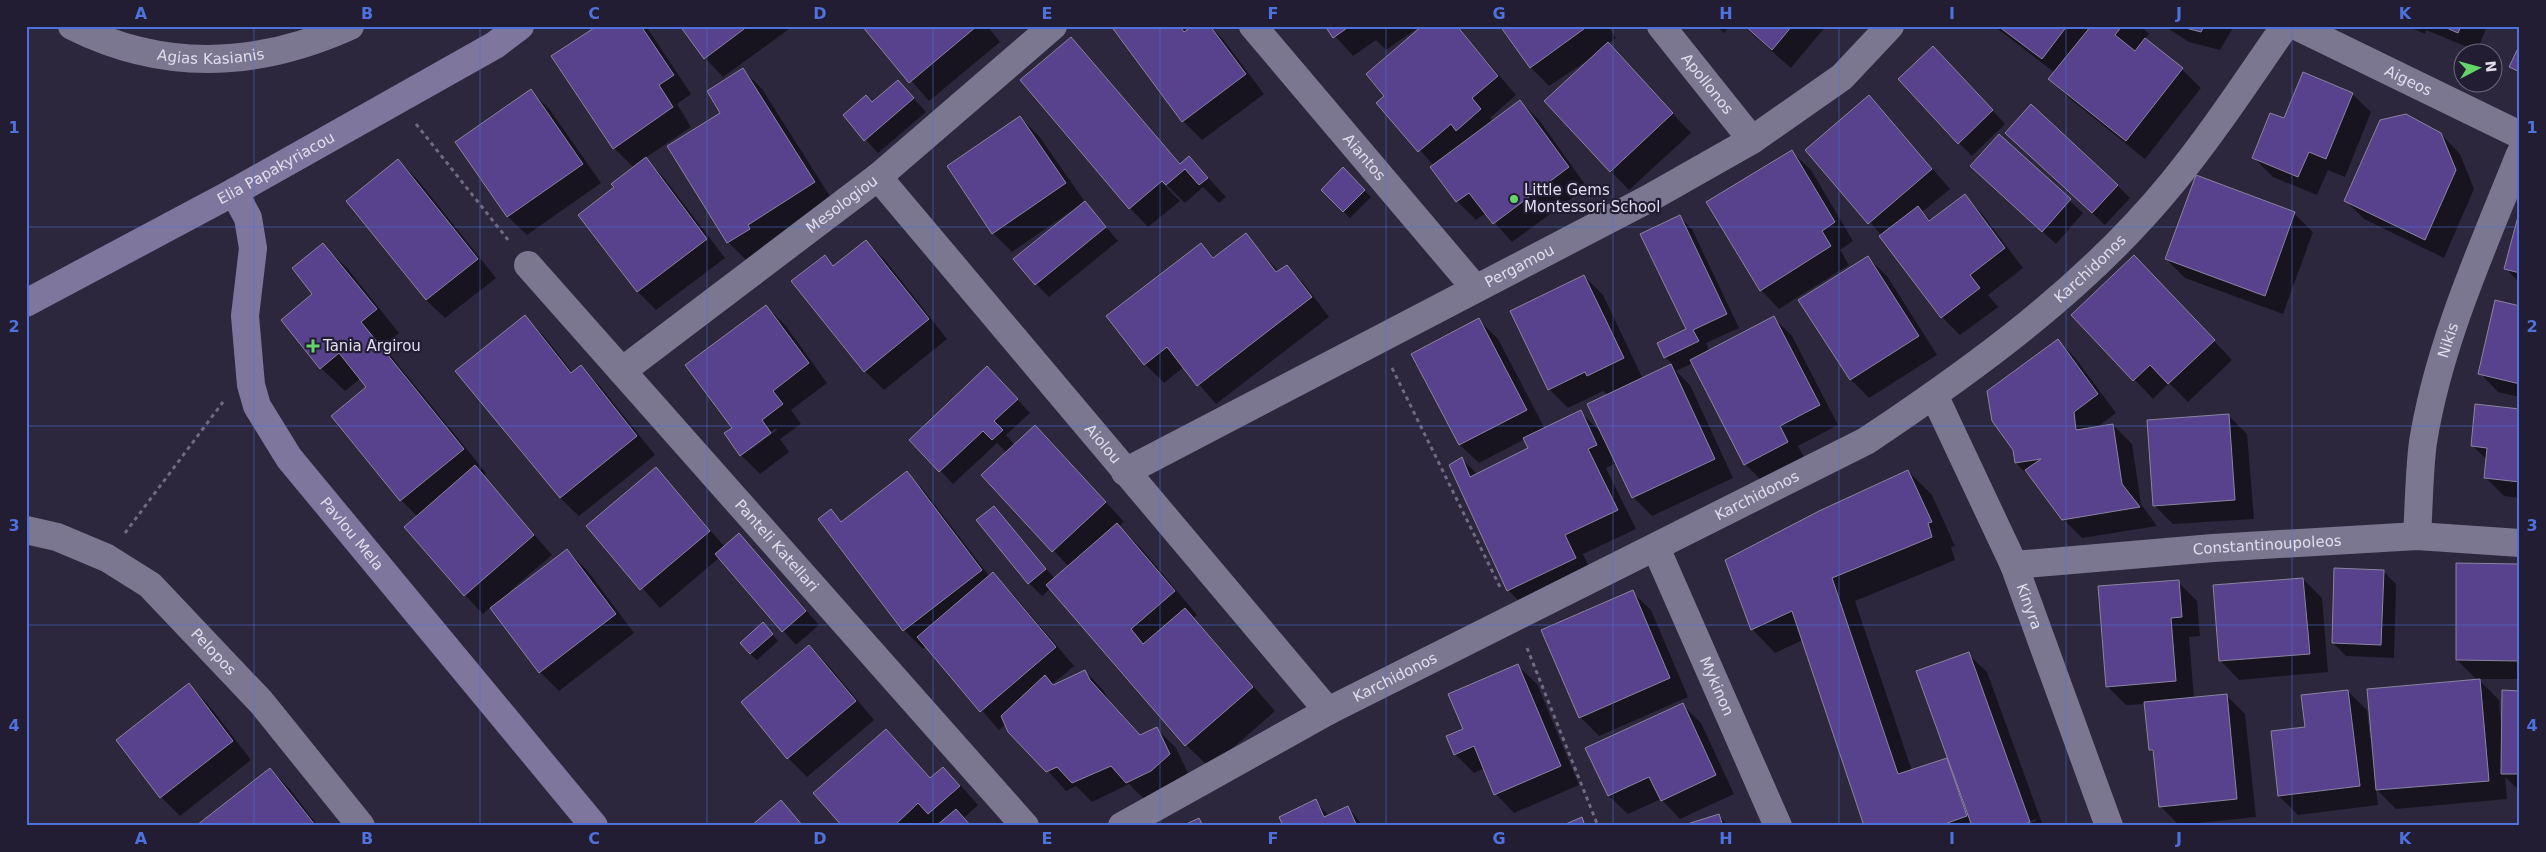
<svg xmlns="http://www.w3.org/2000/svg" width="2546" height="852" viewBox="0 0 2546 852" font-family="'DejaVu Sans',sans-serif">
  <style>
    .shadow { fill: #0007; fill-rule: evenodd }
    .building { fill: #58428e; stroke: #89849f }
    .lines { fill: none; stroke-linecap: round; stroke-linejoin: round }
    .path { stroke: #706b7f; stroke-width: 3; stroke-dasharray: 4 4; stroke-linecap: butt }
    .street { stroke: #7c7791; stroke-width: 28 }
    .secondary { stroke: #7f769d; stroke-width: 28 }
    .grid { fill: none; stroke: #4e72dd; stroke-width: 1; stroke-opacity: 0.55 }
    .poi-dot { fill: #64d468; stroke: #221d33; stroke-width: 2 }
    .labels { text-anchor: middle; stroke-width: 4.5; stroke-linejoin: round; paint-order: stroke }
    .street-label { font-size: 15px; fill: #e0ddec; stroke: #221d33 }
    .poi-label { font-size: 15px; fill: #e0ddec; stroke: #221d33; text-anchor: start }
    .neatline { fill: none; stroke: #4e72dd; stroke-width: 2 }
    .grid-label { font-size: 16px; text-anchor: middle; font-weight: bold; fill: #4e72dd }
  </style>
  <rect width="100%" height="100%" fill="#2c273d"/>
  <!-- shadow -->
  <g class="shadow">
    <polygon points="599,26 646,26 691,94 677,104 691,127 645,158 664,178 725,258 656,310 638,292 580,215 616,187 634,168 614,148"/>
    <polygon points="682,26 787,26 789,29 723,77 705,58"/>
    <polygon points="864,26 987,26 1000,42 929,101"/>
    <polygon points="1113,26 1184,26 1187,31 1194,26 1210,26 1222,38 1264,94 1202,140 1183,121"/>
    <polygon points="1326,26 1418,26 1419,27 1386,50 1376,40 1353,56"/>
    <polygon points="1424,26 1457,26 1516,95 1490,118 1493,122 1520,102 1539,120 1587,187 1512,242 1486,213 1476,220 1457,201 1434,166 1378,103 1386,96"/>
    <polygon points="1501,26 1608,26 1616,38 1608,44 1691,133 1629,190 1610,171 1596,55 1549,86 1530,67"/>
    <polygon points="1716,26 1730,26 1724,33"/>
    <polygon points="1743,26 1826,26 1791,68"/>
    <polygon points="1994,26 2141,26 2149,34 2145,39 2182,69 2201,88 2145,159 2069,98 2050,79 2055,73"/>
    <polygon points="2164,26 2234,26 2220,50 2189,42"/>
    <polygon points="2407,26 2487,26 2477,51 2426,30 2425,34"/>
    <polygon points="1071,39 1181,164 1189,157 1226,197 1219,203 1203,187 1185,203 1162,180 1160,181 1180,201 1148,227 1130,208"/>
    <polygon points="1946,60 2005,124 1972,156 1959,143"/>
    <polygon points="743,70 762,89 833,201 747,261 728,242 722,113"/>
    <polygon points="898,81 926,112 878,153 844,116 873,103"/>
    <polygon points="531,91 550,110 601,183 527,235 508,217 457,143"/>
    <polygon points="2352,94 2371,112 2345,177 2328,170 2317,195 2273,177 2254,158 2284,120"/>
    <polygon points="1869,96 1950,189 1922,212 1932,221 1965,196 1983,215 2023,268 1988,295 1998,307 1960,335 1942,317 1882,236 1807,150"/>
    <polygon points="1020,117 1039,136 1085,202 1118,241 1049,297 1036,284 1072,212 1071,211 1012,252 993,233"/>
    <polygon points="2441,134 2460,154 2474,189 2444,258 2364,219 2345,200"/>
    <polygon points="1999,136 2083,213 2056,244 1985,179"/>
    <polygon points="2019,146 2117,185 2130,198 2105,225"/>
    <polygon points="1792,152 1811,170 1853,241 1840,250 1849,265 1779,309 1761,290"/>
    <polygon points="398,160 417,179 496,278 445,318 426,300"/>
    <polygon points="1343,169 1371,197 1350,218 1322,190"/>
    <polygon points="2294,213 2313,232 2283,314 2185,278 2166,259"/>
    <polygon points="2520,213 2520,283 2505,268"/>
    <polygon points="1679,216 1692,229 1739,328 1706,343 1709,351 1774,318 1792,336 1838,425 1798,446 1806,461 1764,483 1745,464 1693,363 1676,371 1690,385 1733,478 1652,516 1633,497 1617,463 1606,468 1636,529 1583,554 1594,577 1527,609 1508,590 1462,459 1477,474 1530,449 1525,439 1479,463 1460,445 1413,355 1479,320 1498,339 1545,429 1580,412 1603,434 1608,395 1603,391 1568,408 1549,389 1584,276 1603,295 1643,379 1673,365 1665,357 1687,329"/>
    <polygon points="1246,235 1279,272 1287,266 1305,285 1329,317 1216,404 1184,367 1164,383 1145,364 1201,244 1215,258"/>
    <polygon points="866,241 885,260 947,339 884,390 865,371 825,256 835,267"/>
    <polygon points="323,245 347,268 399,333 383,346 486,473 483,476 552,555 510,591 511,593 567,550 586,569 634,633 559,691 540,672 491,607 483,614 465,595 418,517 401,500 368,387 361,378 345,391 321,368 314,294"/>
    <polygon points="1868,258 1887,276 1937,355 1869,398 1851,380 1799,300"/>
    <polygon points="2153,276 2232,360 2188,402 2169,383 2153,399 2073,315"/>
    <path d="M766 306 785 325 827 383 791 410 801 424 780 439 789 452 760 474 741 455 733 429ZM776 428 777 430 750 450V447Z"/>
    <polygon points="2520,307 2520,397 2498,392 2480,373"/>
    <polygon points="525,317 544,336 573,373 581,367 600,386 655,455 579,516 560,498 457,371"/>
    <polygon points="2058,340 2076,359 2116,413 2096,428 2113,425 2132,444 2141,504 2157,526 2082,538 2063,519 2034,481 2016,463"/>
    <polygon points="1000,381 1030,413 1006,435 1015,445 1035,426 1054,445 1124,522 1119,527 1141,548 1197,615 1193,618 1275,711 1210,768 1186,745 1051,588 1042,596 1029,583 994,507 1055,579 1069,567 983,475 1007,453 997,443 953,484 911,440"/>
    <polygon points="2520,411 2520,498 2504,496 2485,477 2487,460 2472,445"/>
    <polygon points="2228,415 2247,434 2254,519 2173,524 2154,505"/>
    <polygon points="656,469 725,547 739,535 819,625 796,645 719,558 660,608 588,526"/>
    <polygon points="1908,471 1932,495 1955,546 1951,547 1955,560 1855,601 1912,771 1947,759 1951,763 1968,654 1987,672 2043,826 2023,826 2036,821 2036,819 2016,826 1865,826 1803,640 1775,653 1752,629"/>
    <polygon points="907,473 925,492 990,577 993,574 1012,593 1074,666 1049,687 1085,671 1103,690 1109,700 1141,736 1157,729 1176,748 1188,773 1146,801 1129,784 1092,802 1076,786 1066,791 1006,724 999,730 926,646 923,649 904,630 819,519 830,511 842,523"/>
    <polygon points="2520,565 2520,679 2478,679 2499,700 2501,725 2520,692 2520,791 2505,777 2507,799 2396,809 2376,789 2378,805 2298,815 2279,796 2306,728 2348,691 2367,710 2370,738 2372,738 2478,681 2457,660"/>
    <polygon points="2383,571 2396,584 2394,658 2346,656 2333,643"/>
    <polygon points="2303,579 2322,598 2328,672 2239,680 2221,661 2214,587"/>
    <polygon points="2178,582 2197,601 2200,636 2189,637 2194,699 2226,695 2245,714 2256,817 2179,825 2160,806 2154,754 2150,749 2145,704 2126,705 2107,686"/>
    <polygon points="1632,592 1651,610 1688,697 1599,736 1580,717"/>
    <polygon points="769,630 778,641 757,660 750,654"/>
    <polygon points="809,646 828,665 874,720 807,777 788,758"/>
    <polygon points="1518,666 1537,684 1579,785 1514,813 1496,794 1485,768 1474,773 1455,754 1464,729"/>
    <polygon points="189,685 208,704 251,760 180,816 161,797"/>
    <polygon points="1682,704 1701,723 1734,794 1680,819 1661,799 1628,814 1609,796"/>
    <polygon points="886,730 931,779 943,768 962,787 978,805 964,818 971,826 938,826 940,824 938,822 933,826 844,826"/>
    <polygon points="270,769 289,788 318,826 200,826"/>
    <polygon points="1315,801 1329,816 1348,807 1363,826 1284,826"/>
    <polygon points="781,802 804,826 753,826"/>
    <polygon points="1719,816 1729,826 1685,826"/>
  </g>
  <!-- building -->
  <g class="building">
    <polygon points="597,26 641,26 674,75 659,85 673,107 613,149 551,56"/>
    <polygon points="680,26 748,26 704,59"/>
    <polygon points="862,26 977,26 909,83"/>
    <polygon points="1111,26 1180,26 1184,32 1192,26 1210,26 1246,74 1182,122"/>
    <polygon points="1325,26 1350,26 1333,38"/>
    <polygon points="1422,26 1457,26 1498,76 1472,98 1481,109 1456,131 1451,124 1418,152 1376,103 1384,96 1366,74"/>
    <polygon points="1500,26 1588,26 1530,68"/>
    <polygon points="1745,26 1792,26 1772,50"/>
    <polygon points="1998,26 2067,26 2042,59"/>
    <polygon points="2091,26 2122,26 2115,35 2135,51 2145,38 2183,68 2126,141 2048,79"/>
    <polygon points="2178,26 2204,26 2201,32"/>
    <polygon points="2442,26 2461,26 2458,33"/>
    <polygon points="1071,37 1180,164 1189,156 1208,178 1199,185 1185,169 1166,185 1162,181 1129,209 1020,80"/>
    <polygon points="1608,42 1673,113 1610,172 1544,101"/>
    <polygon points="2520,44 2520,72 2509,67"/>
    <polygon points="1933,46 1993,110 1958,144 1898,79"/>
    <polygon points="743,68 815,182 748,225 750,229 727,243 667,146 720,113 707,91"/>
    <polygon points="2303,72 2353,93 2326,159 2309,152 2298,177 2252,158 2270,113 2284,118"/>
    <polygon points="898,80 914,98 864,141 843,115 866,95 872,102"/>
    <polygon points="531,89 583,164 507,217 455,142"/>
    <polygon points="1869,95 1932,169 1868,224 1805,150"/>
    <polygon points="1520,100 1569,167 1493,224 1469,193 1456,202 1430,167"/>
    <polygon points="2031,104 2118,185 2092,213 2005,133"/>
    <polygon points="2406,114 2441,133 2456,170 2425,240 2344,201 2380,120"/>
    <polygon points="1020,116 1066,183 992,234 947,166"/>
    <polygon points="1999,134 2071,199 2042,232 1970,166"/>
    <polygon points="1792,150 1835,222 1822,231 1831,246 1760,291 1706,202"/>
    <polygon points="646,157 707,239 637,292 578,215 614,187 611,184"/>
    <polygon points="398,159 478,259 426,300 346,201"/>
    <polygon points="1343,167 1365,190 1343,212 1321,190"/>
    <polygon points="2196,175 2295,212 2265,296 2165,259"/>
    <polygon points="1965,194 2005,248 1970,275 1980,288 1941,318 1879,236 1918,206 1929,221"/>
    <polygon points="1085,201 1106,227 1035,285 1013,259"/>
    <polygon points="2520,209 2520,273 2504,269"/>
    <polygon points="1680,215 1727,314 1693,330 1699,341 1664,358 1657,343 1686,329 1640,234"/>
    <polygon points="1246,233 1276,272 1287,265 1312,297 1197,386 1167,347 1144,365 1106,316 1201,243 1213,258"/>
    <polygon points="866,240 929,319 864,372 791,281 825,255 833,266"/>
    <polygon points="323,243 377,309 361,322 464,449 400,501 331,416 366,387 339,353 320,369 281,320 312,294 292,268"/>
    <polygon points="2134,255 2215,340 2168,384 2150,365 2133,381 2071,315"/>
    <polygon points="1868,256 1919,336 1850,380 1798,300"/>
    <polygon points="1584,275 1624,358 1587,376 1585,372 1548,390 1510,311"/>
    <polygon points="2495,300 2520,306 2520,384 2478,374"/>
    <polygon points="766,305 809,363 773,391 783,404 762,420 771,433 740,456 724,433 732,428 685,365"/>
    <polygon points="525,315 571,373 581,365 637,436 560,498 455,371"/>
    <polygon points="1774,316 1820,405 1780,426 1788,442 1744,465 1690,360"/>
    <polygon points="1479,318 1527,410 1459,445 1411,354"/>
    <polygon points="2058,339 2098,394 2074,412 2076,430 2113,424 2122,484 2140,507 2062,520 2025,470 2041,459 2015,463 2013,450 1992,421 1987,391"/>
    <polygon points="1671,364 1715,459 1632,498 1587,404"/>
    <polygon points="987,366 1018,399 994,421 1003,430 992,440 983,431 939,472 909,440"/>
    <polygon points="2475,404 2520,409 2520,482 2484,478 2487,448 2471,446"/>
    <polygon points="1581,410 1597,445 1588,449 1618,510 1565,535 1576,558 1507,591 1449,465 1462,457 1470,477 1528,448 1523,438"/>
    <polygon points="2229,414 2235,500 2153,506 2147,420"/>
    <polygon points="1035,425 1106,502 1052,552 981,475"/>
    <polygon points="475,465 534,535 464,596 404,527"/>
    <polygon points="656,467 710,531 640,590 586,526"/>
    <polygon points="1908,470 1932,522 1928,523 1932,537 1832,578 1898,774 1947,758 1967,816 1939,826 1864,826 1792,611 1751,630 1725,560 1819,511"/>
    <polygon points="907,471 982,570 903,631 818,519 831,509 841,522"/>
    <polygon points="994,506 1046,569 1028,584 976,520"/>
    <polygon points="1117,523 1175,591 1131,629 1143,644 1185,608 1253,687 1185,746 1046,585"/>
    <polygon points="739,533 806,611 782,632 715,554"/>
    <polygon points="567,549 616,614 539,673 490,608"/>
    <polygon points="2456,563 2520,564 2520,661 2456,660"/>
    <polygon points="2334,568 2384,570 2381,645 2332,643"/>
    <polygon points="993,572 1056,647 980,712 917,637"/>
    <polygon points="2303,578 2310,654 2219,661 2213,585"/>
    <polygon points="2179,580 2182,617 2171,618 2176,681 2106,687 2098,586"/>
    <polygon points="1633,590 1670,678 1579,718 1541,630"/>
    <polygon points="763,622 773,634 750,654 740,643"/>
    <polygon points="809,645 856,701 787,759 741,702"/>
    <polygon points="1969,652 2030,822 2020,826 1972,826 1916,671"/>
    <polygon points="1518,664 1561,766 1494,795 1474,746 1454,755 1446,736 1463,729 1448,694"/>
    <polygon points="1085,670 1090,680 1140,735 1157,727 1170,754 1151,771 1126,783 1111,766 1072,783 1057,767 1046,772 1008,732 1001,716 1045,675 1053,685"/>
    <polygon points="2480,679 2489,781 2376,790 2367,689"/>
    <polygon points="189,683 233,741 160,798 116,740"/>
    <polygon points="2348,690 2360,786 2278,796 2271,731 2305,727 2301,695"/>
    <polygon points="2502,690 2520,691 2520,774 2501,774"/>
    <polygon points="2227,694 2237,799 2159,807 2153,750 2149,750 2144,702"/>
    <polygon points="1683,703 1716,775 1661,801 1649,777 1608,796 1585,748"/>
    <polygon points="886,729 930,778 943,767 960,786 928,814 918,803 894,826 842,826 813,793"/>
    <polygon points="270,768 315,825 198,826 197,825"/>
    <polygon points="1316,799 1324,817 1348,806 1357,826 1283,826 1279,817"/>
    <polygon points="781,800 803,826 751,826"/>
    <polygon points="956,809 971,826 936,826"/>
    <polygon points="1719,814 1723,826 1681,826"/>
    <polygon points="1582,817 1585,826 1561,826"/>
    <polygon points="1199,818 1203,826 1182,826"/>
  </g>
  <g class="lines">
    <!-- path -->
    <g class="path">
      <polyline points="416,124 509,241"/>
      <polyline points="1392,368 1501,589"/>
      <polyline points="125,533 223,402"/>
      <polyline points="1527,648 1598,826"/>
    </g>
    <!-- street -->
    <g class="street">
      <path id="s1" d="M72 26C164 72 257 68 350 26"/>
      <path id="s2" d="M1253 26 1475 288"/>
      <path id="s3" d="M1661 26 1752 140"/>
      <path id="s4" d="M2296 26 2520 135"/>
      <path id="s5" d="M878 177 1328 711"/>
      <path id="s6" d="M528 265 1025 826"/>
      <path id="s7" d="M622 371 878 177 1053 26"/>
      <path id="s8" d="M1934 395 2014 565 2109 826"/>
      <path id="s9" d="M1125 472 1648 199 1752 140 1842 77 1890 26"/>
      <path id="s10" d="M26 530 57 537 107 558 150 585 261 702 361 826"/>
      <path id="s11" d="M2417 536C2419 505 2419 472 2423 442 2439 342 2483 247 2520 154"/>
      <path id="s12" d="M1656 548 1778 826"/>
      <path id="s13" d="M2014 565 2213 548 2417 536 2520 543"/>
      <path id="s14" d="M1122 826 1328 711 1866 441C1977 367 2087 287 2172 183 2213 133 2248 79 2285 26"/>
    </g>
    <!-- secondary -->
    <g class="secondary">
      <path id="s15" d="M234 192 248 218 253 248 245 316 251 385 257 406 289 458 594 826"/>
      <path id="s16" d="M26 303 234 192 495 45 520 26"/>
    </g>
  </g>
  <!-- grid -->
  <path class="grid" d="M254 26V826M480 26V826M707 26V826M933 26V826M1160 26V826M1386 26V826M1613 26V826M1839 26V826M2066 26V826M2292 26V826M26 227H2520M26 426H2520M26 625H2520"/>
  <!-- markers -->
  <g class="poi-dot">
    <circle cx="1514" cy="199" r="5"/>
    <path d="M310.5 338.5h5v5h5v5h-5v5h-5v-5h-5v-5h5z"/>
  </g>
  <g class="labels">
    <!-- street labels -->
    <g class="street-label">
      <text dy="5" stroke="none"><textPath href="#s1" startOffset="144">Agias Kasianis</textPath></text>
      <text dy="5" stroke="none"><textPath href="#s4" startOffset="125">Aigeos</textPath></text>
      <text dy="5" stroke="none"><textPath href="#s3" startOffset="74">Apollonos</textPath></text>
      <text dy="5" stroke="none"><textPath href="#s2" startOffset="172">Aiantos</textPath></text>
      <text dy="5" stroke="none"><textPath href="#s16" startOffset="284">Elia Papakyriacou</textPath></text>
      <text dy="5" stroke="none"><textPath href="#s7" startOffset="276">Mesologiou</textPath></text>
      <text dy="5" stroke="none"><textPath href="#s9" startOffset="445">Pergamou</textPath></text>
      <text dy="5" stroke="none"><textPath href="#s14" startOffset="1121">Karchidonos</textPath></text>
      <text dy="5" stroke="none"><textPath href="#s11" startOffset="199">Nikis</textPath></text>
      <text dy="5" stroke="none"><textPath href="#s5" startOffset="349">Aiolou</textPath></text>
      <text dy="5" stroke="none"><textPath href="#s14" startOffset="716">Karchidonos</textPath></text>
      <text dy="5" stroke="none"><textPath href="#s15" startOffset="379">Pavlou Mela</textPath></text>
      <text dy="5" stroke="none"><textPath href="#s6" startOffset="375">Panteli Katellari</textPath></text>
      <text dy="5" stroke="none"><textPath href="#s13" startOffset="254">Constantinoupoleos</textPath></text>
      <text dy="5" stroke="none"><textPath href="#s8" startOffset="232">Kinyra</textPath></text>
      <text dy="5" stroke="none"><textPath href="#s10" startOffset="229">Pelopos</textPath></text>
      <text dy="5" stroke="none"><textPath href="#s14" startOffset="311">Karchidonos</textPath></text>
      <text dy="5" stroke="none"><textPath href="#s12" startOffset="151">Mykinon</textPath></text>
    </g>
    <!-- poi labels -->
    <g class="poi-label">
      <text x="1524" y="195">Little Gems<tspan x="1524" dy="17">Montessori School</tspan></text>
      <text x="323" y="351">Tania Argirou</text>
    </g>
  </g>
  <!-- border -->
  <rect width="2546" height="852" fill="none" stroke="#221d33" stroke-width="55"/>
  <!-- north arrow -->
  <g transform="translate(2478 68) rotate(84)"><circle r="24" fill="#221d33" stroke="#6e6a7d"/>
  <path d="M0-4L9 19L0 12L-9 19Z" fill="#64d468"/>
  <text y="-8" font-size="14" font-weight="bold" text-anchor="middle" fill="#e0ddec">N</text>
  </g>
  <rect x="28" y="28" width="2490" height="796" class="neatline"/>
  <g class="grid-label">
    <text x="141" y="19">A</text>
    <text x="367" y="19">B</text>
    <text x="594" y="19">C</text>
    <text x="820" y="19">D</text>
    <text x="1047" y="19">E</text>
    <text x="1273" y="19">F</text>
    <text x="1499" y="19">G</text>
    <text x="1726" y="19">H</text>
    <text x="1952" y="19">I</text>
    <text x="2179" y="19">J</text>
    <text x="2405" y="19">K</text>
    <text x="14" y="133">1</text>
    <text x="2532" y="133">1</text>
    <text x="14" y="332">2</text>
    <text x="2532" y="332">2</text>
    <text x="14" y="531">3</text>
    <text x="2532" y="531">3</text>
    <text x="14" y="731">4</text>
    <text x="2532" y="731">4</text>
    <text x="141" y="844">A</text>
    <text x="367" y="844">B</text>
    <text x="594" y="844">C</text>
    <text x="820" y="844">D</text>
    <text x="1047" y="844">E</text>
    <text x="1273" y="844">F</text>
    <text x="1499" y="844">G</text>
    <text x="1726" y="844">H</text>
    <text x="1952" y="844">I</text>
    <text x="2179" y="844">J</text>
    <text x="2405" y="844">K</text>
  </g>
</svg>
